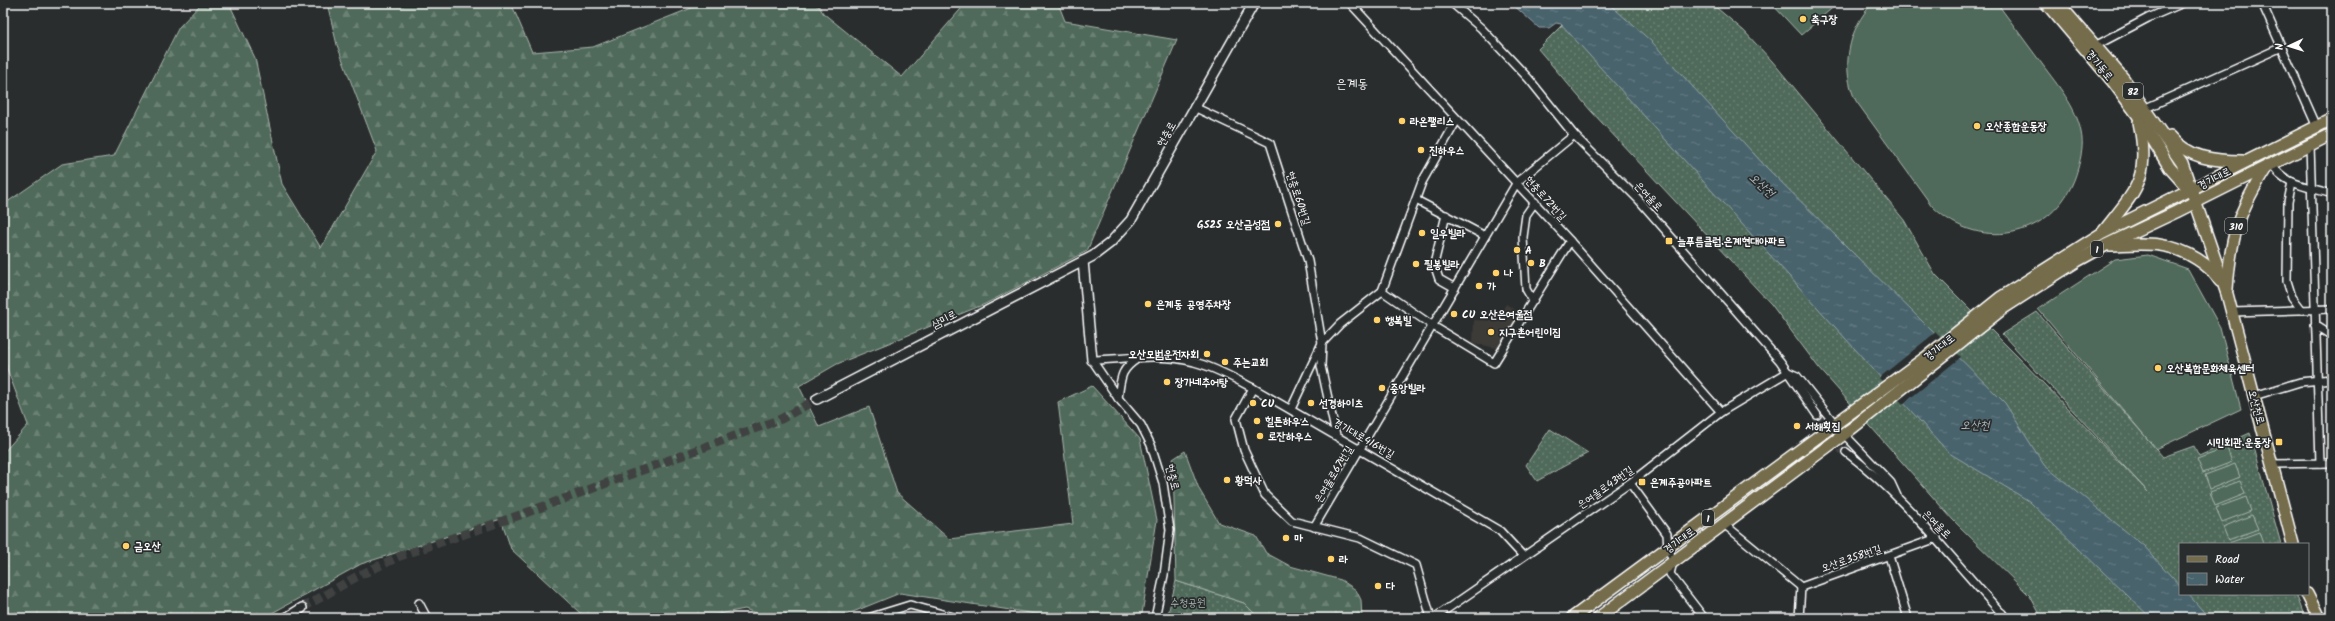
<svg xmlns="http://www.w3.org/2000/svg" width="2335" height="621" viewBox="0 0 2335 621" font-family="Kalam,'Poor Story',sans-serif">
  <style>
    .built { fill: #3c3a37 }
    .grass { fill: url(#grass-dots); stroke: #a8b5ac }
    .forest { fill: url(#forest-firs); stroke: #a8b5ac }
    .pitch { fill: #506b5a; stroke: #a8b5ac }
    .water { fill: url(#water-ripples); stroke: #92a1a7 }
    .pier { fill: #2a2d2e }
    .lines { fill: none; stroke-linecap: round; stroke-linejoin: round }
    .minor-tunnel { stroke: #3f4243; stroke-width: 7; stroke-dasharray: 7 3.5; stroke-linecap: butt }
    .tertiary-tunnel { stroke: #3f4243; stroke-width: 9; stroke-dasharray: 9 4.5; stroke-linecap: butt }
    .minor-casing { stroke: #fff; stroke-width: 10 }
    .tertiary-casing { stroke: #fff; stroke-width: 12 }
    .primary-casing { stroke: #fff; stroke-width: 14 }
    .minor { stroke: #2a2d2e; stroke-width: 7 }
    .tertiary { stroke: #2a2d2e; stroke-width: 9 }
    .primary { stroke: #746c4b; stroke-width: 11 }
    .poi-dot { fill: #ffd166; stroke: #2a2d2e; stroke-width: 1.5 }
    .labels { text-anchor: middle; stroke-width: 3.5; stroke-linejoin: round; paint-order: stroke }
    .shield { fill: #2a2d2e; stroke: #bfc0c0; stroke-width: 1 }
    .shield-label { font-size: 10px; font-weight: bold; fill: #fff }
    .poi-label { font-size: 11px; font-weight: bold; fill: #fff; stroke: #2a2d2e; text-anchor: start }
    .street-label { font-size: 11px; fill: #fff; stroke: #2a2d2e }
    .park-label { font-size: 11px; fill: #a8b5ac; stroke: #2a2d2e }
    .water-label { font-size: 12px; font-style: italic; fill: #adb9bd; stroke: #2a2d2e }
    .quarter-label { font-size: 13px; fill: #fff; stroke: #2a2d2e }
  </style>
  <defs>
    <pattern id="grass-dots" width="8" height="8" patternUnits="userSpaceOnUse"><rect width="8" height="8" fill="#506b5a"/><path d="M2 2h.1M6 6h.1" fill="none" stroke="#6a8173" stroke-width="1.8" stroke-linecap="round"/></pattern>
    <pattern id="forest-firs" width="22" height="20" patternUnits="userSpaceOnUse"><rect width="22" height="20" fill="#506b5a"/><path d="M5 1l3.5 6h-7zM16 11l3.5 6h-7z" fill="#6a8173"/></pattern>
    <pattern id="water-ripples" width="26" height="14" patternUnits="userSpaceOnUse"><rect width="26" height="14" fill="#49636d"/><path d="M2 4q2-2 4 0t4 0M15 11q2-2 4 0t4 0" fill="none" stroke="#647a83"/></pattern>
  </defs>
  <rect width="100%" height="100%" fill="#2a2d2e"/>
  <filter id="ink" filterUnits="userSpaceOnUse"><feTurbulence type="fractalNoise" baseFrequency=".025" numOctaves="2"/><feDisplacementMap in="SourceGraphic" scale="8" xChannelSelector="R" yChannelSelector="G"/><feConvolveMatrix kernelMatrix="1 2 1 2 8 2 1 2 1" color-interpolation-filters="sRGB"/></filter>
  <g filter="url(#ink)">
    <!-- built -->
    <polygon class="built" points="1506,304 1522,314 1501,349 1473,343 1474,320 1496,321"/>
    <!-- grass -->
    <g class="grass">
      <polygon points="1584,3 1711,3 1744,31 1772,61 1904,220 1935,274 2018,357 2148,492 2002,334 2037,312 2163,457 2194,446 2199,456 2250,433 2281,544 2180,544 2180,594 2296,594 2305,618 2042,618 2030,596 1953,520 1819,368 1771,304 1591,111 1538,49"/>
      <polygon points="1550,429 1588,453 1537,481 1526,465"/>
      <polygon points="1176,581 1244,603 1259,618 1167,618"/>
    </g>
    <!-- forest -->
    <g class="forest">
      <polygon points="202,3 229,3 255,58 282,184 321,248 377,151 337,45 327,3 511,3 532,52 593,47 704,3 817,3 823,13 902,77 966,3 1058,3 1065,21 1177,40 1087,251 985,304 837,364 799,386 819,427 869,407 897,493 949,539 1073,524 1058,402 1092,386 1140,439 1157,520 1142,614 1062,618 900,593 838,618 768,618 745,609 699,618 592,618 580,613 511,549 501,519 361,564 263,618 3,618 3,453 28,425 3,358 3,205 62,164 114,156 179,27"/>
      <polygon points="1185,451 1199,489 1219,523 1256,536 1266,553 1290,566 1341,580 1356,590 1361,600 1362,618 1259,618 1244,603 1176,581 1173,459"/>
    </g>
    <!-- pitch -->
    <g class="pitch">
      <polygon points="1771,3 1838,3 1801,35"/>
      <path d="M1873 3H1997C2012 23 2027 44 2042 64 2058 86 2076 106 2081 132 2084 145 2081 157 2078 168 2060 237 1981 255 1932 206L1856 101C1840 70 1848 28 1873 3Z"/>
      <polygon points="2148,255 2188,269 2220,327 2241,409 2156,449 2038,309 2115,259"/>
      <polygon points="2227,448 2232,462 2203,473 2197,459"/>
      <polygon points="2235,464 2240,477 2210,489 2205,475"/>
      <polygon points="2240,481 2245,494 2215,506 2210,492"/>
      <polygon points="2246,497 2251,511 2222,522 2216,508"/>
      <polygon points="2252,515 2258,529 2228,540 2223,527"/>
      <polygon points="2259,532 2263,544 2229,544 2229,543"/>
    </g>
    <!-- water -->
    <polygon class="water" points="1511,3 1608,3 1652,42 1765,166 2005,403 2044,465 2144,546 2180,586 2180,594 2188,594 2209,618 2151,618 2029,501 1949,453 1561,24 1556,23 1549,28 1539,28"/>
    <!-- pier -->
    <polygon class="pier" points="1936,332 1961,357 1903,404 1879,378"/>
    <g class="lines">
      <!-- minor-tunnel -->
      <g class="minor-tunnel">
        <polyline points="1817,415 1817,421 1842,451 1846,452"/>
        <polyline points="1817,415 1846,447 1846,452"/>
      </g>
      <!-- tertiary-tunnel -->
      <polyline class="tertiary-tunnel" points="302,608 356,577 400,556 520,515 781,419 817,399"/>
      <!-- minor casing -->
      <g class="minor-casing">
        <g id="minor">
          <polyline points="1350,3 1570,241 1721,412"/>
          <polyline points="1452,3 1481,28 1529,79 1574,135 1638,199 1780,361 1817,415"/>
          <polyline points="2262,3 2317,127"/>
          <polyline points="2093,47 2148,18 2183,3"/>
          <polyline points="1194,107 1270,143 1308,261 1322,343 1291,409"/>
          <polyline points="2146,108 2282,47"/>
          <polyline points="2310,145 2320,463"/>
          <path d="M2272 163C2281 185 2311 187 2332 194"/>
          <polyline points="2292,182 2288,202 2287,281 2292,297 2302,310"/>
          <polyline points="1416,200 1485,236"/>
          <polyline points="1446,215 1434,264 1439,279 1455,288"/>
          <polyline points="1382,291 1433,326 1494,363 1570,241"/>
          <polyline points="1533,301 1526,289 1523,237 1526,215 1535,202"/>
          <polyline points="2232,312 2332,309"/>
          <polyline points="2315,325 2332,336"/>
          <polyline points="1092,360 1118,398 1141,425 1151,445 1163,483 1170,530 1164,575 1155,618"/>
          <path d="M1092 360C1125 359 1163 353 1194 362 1215 367 1235 379 1253 388"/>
          <polyline points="2254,396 2300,382 2332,379"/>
          <path d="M1118 398C1121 378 1120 370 1137 359"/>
          <polyline points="1844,434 1891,483 1897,496"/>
          <polyline points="1336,435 1321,366 1322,343 1340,324 1382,291 1422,182 1457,120"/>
          <path d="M1846 452C1908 499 1953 562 2006 618"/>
          <polyline points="2272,464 2332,463"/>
          <polyline points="1630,483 1667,534 1668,547 1673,562 1670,574 1704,618"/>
          <polyline points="1724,524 1801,587"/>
          <polyline points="1314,527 1517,182 1574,135"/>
          <polyline points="1889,556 1908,618"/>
          <polyline points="419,603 427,618"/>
          <polyline points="868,618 910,605 957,618"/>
          <polyline points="1431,618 1416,565 1360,538 1292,521 1265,495 1244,450 1236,419 1253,388 1500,531 1523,556"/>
          <polyline points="1434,618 1630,483 1721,412 1788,372 1797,376 1835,424"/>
          <polyline points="1799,618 1801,587 1937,538"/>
          <polyline points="1993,618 2002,613"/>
        </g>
      </g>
      <!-- tertiary casing -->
      <g class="tertiary-casing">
        <g id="tertiary">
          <polyline points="1083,261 1092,360"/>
          <polyline points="817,399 1093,256 1110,243 1131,220 1254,3"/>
          <polyline points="286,618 302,608"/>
        </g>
      </g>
      <!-- primary casing -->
      <g class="primary-casing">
        <g id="primary">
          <polyline points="2046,3 2114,83 2137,114 2170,168 2187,187"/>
          <polyline points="2058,3 2123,78 2182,163 2227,294 2293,544"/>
          <path d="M2170 136C2189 159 2215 161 2243 161"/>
          <path d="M2103 232C2136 190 2151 179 2139 122"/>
          <path d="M2110 245C2144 244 2167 240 2197 259 2205 264 2215 273 2220 281"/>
          <path d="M2227 289C2231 234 2238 212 2268 165"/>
          <polyline points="2307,594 2319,618"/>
          <polyline points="1572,618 1925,358 2000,298 2101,234 2332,119"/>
          <polyline points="1598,618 1851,429 2005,307 2077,261 2106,245 2176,212 2332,134"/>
        </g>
      </g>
      <!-- minor -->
      <use href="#minor" class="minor"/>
      <!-- tertiary -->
      <use href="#tertiary" class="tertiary"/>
      <!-- primary -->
      <use href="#primary" class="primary"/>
    </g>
  </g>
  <!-- markers -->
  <g class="poi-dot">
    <circle cx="1803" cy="19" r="4"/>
    <circle cx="1402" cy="121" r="4"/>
    <circle cx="1977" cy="126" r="4"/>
    <circle cx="1421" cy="150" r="4"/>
    <circle cx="1278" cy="224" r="4"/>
    <circle cx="1422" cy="233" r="4"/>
    <rect x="1665" y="237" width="8" height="8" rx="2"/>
    <circle cx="1517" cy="250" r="4"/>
    <circle cx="1531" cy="263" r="4"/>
    <circle cx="1416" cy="264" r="4"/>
    <circle cx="1496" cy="273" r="4"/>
    <circle cx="1479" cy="286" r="4"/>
    <circle cx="1148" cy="304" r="4"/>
    <circle cx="1454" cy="314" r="4"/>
    <circle cx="1377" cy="320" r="4"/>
    <circle cx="1491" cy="332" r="4"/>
    <circle cx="1207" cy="354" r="4"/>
    <circle cx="1225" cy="362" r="4"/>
    <circle cx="2158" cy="368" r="4"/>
    <circle cx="1167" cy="382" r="4"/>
    <circle cx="1382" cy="388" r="4"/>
    <circle cx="1253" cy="403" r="4"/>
    <circle cx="1311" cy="403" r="4"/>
    <circle cx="1257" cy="421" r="4"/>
    <circle cx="1797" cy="426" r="4"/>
    <circle cx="1260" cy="436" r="4"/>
    <rect x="2275" y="438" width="8" height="8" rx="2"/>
    <circle cx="1227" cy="480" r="4"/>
    <rect x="1638" y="478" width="8" height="8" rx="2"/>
    <circle cx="1286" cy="538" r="4"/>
    <circle cx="126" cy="546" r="4"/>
    <circle cx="1331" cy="559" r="4"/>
    <circle cx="1378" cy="586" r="4"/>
  </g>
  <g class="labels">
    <!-- shield labels -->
    <g class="shield">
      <rect x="2123" y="83" width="20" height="16" rx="3"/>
      <rect x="2225" y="218" width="22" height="16" rx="3"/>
      <rect x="2091" y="241" width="12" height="16" rx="3"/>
      <rect x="1702" y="510" width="12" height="16" rx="3"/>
    </g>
    <g class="shield-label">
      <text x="2133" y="95">82</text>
      <text x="2236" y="230">310</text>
      <text x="2097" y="253">1</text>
      <text x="1708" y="522">1</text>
    </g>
    <!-- poi labels -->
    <g class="poi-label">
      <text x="1811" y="23">축구장</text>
      <text x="1410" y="125">라온팰리스</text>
      <text x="1985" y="130">오산종합운동장</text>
      <text x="1429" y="154">진하우스</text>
      <text x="1270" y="228" text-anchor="end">GS25 오산금성점</text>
      <text x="1430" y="237">일우빌라</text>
      <text x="1677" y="245">늘푸름클럽.은계현대아파트</text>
      <text x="1525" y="254">A</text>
      <text x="1539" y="267">B</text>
      <text x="1424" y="268">필봉빌라</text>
      <text x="1504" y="277">나</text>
      <text x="1487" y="290">가</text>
      <text x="1156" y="308">은계동 공영주차장</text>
      <text x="1462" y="318">CU 오산은여울점</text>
      <text x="1385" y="324">행복빌</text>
      <text x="1499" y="336">지구촌어린이집</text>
      <text x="1199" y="358" text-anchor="end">오산모범운전자회</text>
      <text x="1233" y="366">주는교회</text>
      <text x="2166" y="372">오산복합문화체육센터</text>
      <text x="1175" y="386">장가네추어탕</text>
      <text x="1390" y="392">중앙빌라</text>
      <text x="1261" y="407">CU</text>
      <text x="1319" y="407">선경하이츠</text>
      <text x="1265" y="425">힐튼하우스</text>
      <text x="1805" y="430">서해횟집</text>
      <text x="1268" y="440">로잔하우스</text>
      <text x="2271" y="446" text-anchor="end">시민회관.운동장</text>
      <text x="1235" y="484">황덕사</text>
      <text x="1650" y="486">은계주공아파트</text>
      <text x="1294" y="542">마</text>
      <text x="134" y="550">금오산</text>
      <text x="1339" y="563">라</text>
      <text x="1386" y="590">다</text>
    </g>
    <!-- street labels -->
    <g class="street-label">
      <text transform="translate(2100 65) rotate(51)" y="4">경기동로</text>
      <text transform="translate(1166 134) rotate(-61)" y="4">현충로</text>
      <text transform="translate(2214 178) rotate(-27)" y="4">경기대로</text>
      <text transform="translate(1649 196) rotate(47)" y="4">은여울로</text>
      <text transform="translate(1299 198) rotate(72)" y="4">현충로60번길</text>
      <text transform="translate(1546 198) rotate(48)" y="4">현충로72번길</text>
      <text transform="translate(944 319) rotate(-28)" y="4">삼미로</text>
      <text transform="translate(1939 347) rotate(-38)" y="4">경기대로</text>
      <text transform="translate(2257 407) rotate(75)" y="4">오산천로</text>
      <text transform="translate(1364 438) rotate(30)" y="4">경기대로416번길</text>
      <text transform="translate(1333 474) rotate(-59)" y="4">은여울로67번길</text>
      <text transform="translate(1173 477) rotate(76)" y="4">현충로</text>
      <text transform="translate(1605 487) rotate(-35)" y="4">은여울로43번길</text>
      <text transform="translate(1937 524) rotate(45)" y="4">은여울로</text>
      <text transform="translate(1679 540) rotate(-36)" y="4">경기대로</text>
      <text transform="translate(1851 558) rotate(-19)" y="4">오산로358번길</text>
    </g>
    <!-- park labels -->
    <g class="park-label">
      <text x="1188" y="606">수청공원</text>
    </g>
    <!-- water labels -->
    <g class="water-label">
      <text transform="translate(1762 185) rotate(42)" y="4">오산천</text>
      <text x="1975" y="429">오산천</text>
    </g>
    <!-- quarter labels -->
    <g class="quarter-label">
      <text x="1352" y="88">은계동</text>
    </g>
  </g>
  <!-- margin -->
  <rect width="2335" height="621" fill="none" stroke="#2a2d2e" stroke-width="16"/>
  <rect x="8" y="8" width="2319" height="605" fill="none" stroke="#fff" stroke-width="1.5" filter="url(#ink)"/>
  <!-- legend -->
  <rect x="2179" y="543" width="130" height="52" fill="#2a2d2e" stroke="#7f8182"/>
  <rect x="2187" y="556" width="20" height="6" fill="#746c4b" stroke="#7f8182"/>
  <text x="2215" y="563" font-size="12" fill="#ffffff">Road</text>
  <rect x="2187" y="573" width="20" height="12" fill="url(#water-ripples)" stroke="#7f8182"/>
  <text x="2215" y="583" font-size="12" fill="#ffffff">Water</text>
  <!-- north arrow -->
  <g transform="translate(2289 46) rotate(266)" stroke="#2a2d2e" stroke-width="3" paint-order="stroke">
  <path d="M0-3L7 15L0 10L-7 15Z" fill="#ffffff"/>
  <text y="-6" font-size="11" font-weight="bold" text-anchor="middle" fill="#ffffff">N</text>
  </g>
</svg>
